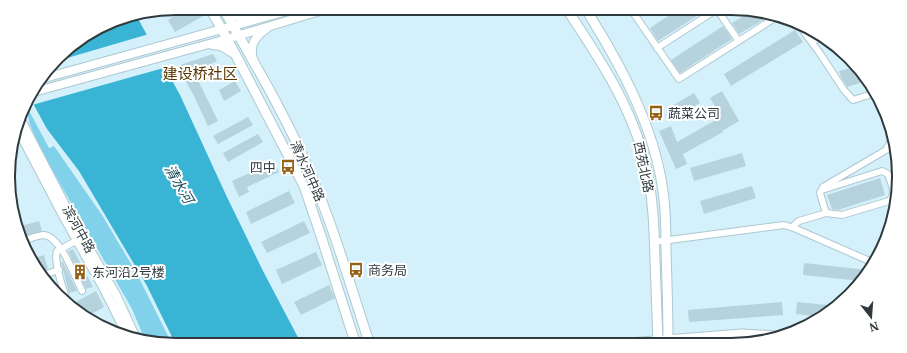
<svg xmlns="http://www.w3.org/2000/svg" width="907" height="353" viewBox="0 0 907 353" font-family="Merriweather,'Noto Sans SC',serif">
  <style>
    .green { fill: #82d1ea }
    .water { fill: #39b4d5 }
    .pier { fill: #d4f1fb }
    .building { fill: #b6d2dc }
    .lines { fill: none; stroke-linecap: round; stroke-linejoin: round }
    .minor-casing { stroke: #acc8d1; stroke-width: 8 }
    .secondary-casing { stroke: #acc8d1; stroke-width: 10 }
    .primary-casing { stroke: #acc8d1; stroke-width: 11 }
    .minor { stroke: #fff; stroke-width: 6 }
    .secondary { stroke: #fff; stroke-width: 8 }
    .primary { stroke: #fff; stroke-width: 9 }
    .labels { text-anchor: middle; stroke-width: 4; stroke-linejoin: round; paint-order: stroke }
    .poi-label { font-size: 13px; fill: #2f3a3e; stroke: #fff; text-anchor: start }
    .street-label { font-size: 13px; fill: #2f3a3e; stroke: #fff }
    .water-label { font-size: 14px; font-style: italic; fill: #1b4d5b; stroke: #fff }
    .quarter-label { font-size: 15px; fill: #5a3600; stroke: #fff }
    .rim { fill: none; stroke: #2f3a3e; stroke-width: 2 }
  </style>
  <rect width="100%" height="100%" fill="#d4f1fb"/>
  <!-- green -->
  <polygon class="green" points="26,107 27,107 49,148 54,146 102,215 137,274 172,344 145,340 132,309 43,154 30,125"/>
  <!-- water -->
  <polygon class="water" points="136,15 180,95 226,195 263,271 302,345 176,345 147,286 79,171 47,129 29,96 30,92 66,50 122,17"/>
  <!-- pier -->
  <polygon class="pier" points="149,34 167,67 32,105 28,99 30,92 57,61"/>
  <!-- building -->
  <g class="building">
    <polygon points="183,8 200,8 205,15 175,32 168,20 184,10"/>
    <polygon points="680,8 709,8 658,41 650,28"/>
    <polygon points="752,11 772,15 739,34 732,23"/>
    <polygon points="723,26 732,39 680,73 671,60"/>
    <polygon points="795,30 803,42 731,86 724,74"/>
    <polygon points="213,54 217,61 194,72 218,121 208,126 193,94 177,66"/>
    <polygon points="855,67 866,81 847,87 841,77 839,71"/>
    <polygon points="235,81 241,91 224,101 219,90"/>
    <polygon points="722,91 739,121 722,131 723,132 683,154 687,164 676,169 659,131 671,126 677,142 721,117 710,98"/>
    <polygon points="694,93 700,103 673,119 667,109"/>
    <polygon points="248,117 253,125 218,144 213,136"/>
    <polygon points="258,134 263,142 228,162 223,153"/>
    <polygon points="742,153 746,166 694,181 690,168"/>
    <polygon points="274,162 279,172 247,187 249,192 239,197 232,181"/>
    <polygon points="880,178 885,195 838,210 832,209 827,195"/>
    <polygon points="752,186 756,198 704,214 700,201"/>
    <polygon points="289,191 295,203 251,224 246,212"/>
    <polygon points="39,221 42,231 22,237 18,227"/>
    <polygon points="304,221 310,233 267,253 261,242"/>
    <polygon points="73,249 93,287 86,289 68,251"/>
    <polygon points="316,252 322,265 282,284 276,270"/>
    <polygon points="44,255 48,269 40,272 30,259"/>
    <polygon points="61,262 63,262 77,291 69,293"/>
    <polygon points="804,263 867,270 867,275 861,281 803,275"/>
    <polygon points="329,285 335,298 301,315 294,302"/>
    <polygon points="96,291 104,307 86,317 74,310 70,305"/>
    <polygon points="782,302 783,315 689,322 688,310"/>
    <polygon points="797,302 837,306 821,317 796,314"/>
  </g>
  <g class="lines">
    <!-- minor casing -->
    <g class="minor-casing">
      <g id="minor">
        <polyline points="630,8 679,79 778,16"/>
        <polyline points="716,8 738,40"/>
        <polyline points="799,25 819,52 844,90 853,100 875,93"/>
        <polyline points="811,41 821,38"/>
        <polyline points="657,48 719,8"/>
        <polyline points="826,213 820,193 823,187 886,150 892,139"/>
        <path d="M792 227 799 221 816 216 826 213 842 215 889 201C897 193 891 184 888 174L882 171 822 190"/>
        <path d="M23 241C29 239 38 235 44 235 61 237 75 277 82 291"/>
        <polyline points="654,242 784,225 794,228 874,263"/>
        <polyline points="43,275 59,270"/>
        <path d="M67 302C64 290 53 263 57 251L80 239"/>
      </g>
    </g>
    <!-- secondary casing -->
    <g class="secondary-casing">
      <g id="secondary">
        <path d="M224 9C233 16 240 19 252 19"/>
        <polyline points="212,45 221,46 236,55"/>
        <path d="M253 59C249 45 255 37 266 29"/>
        <polyline points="41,79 298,8"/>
        <polyline points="30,93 227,39 330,8"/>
        <polyline points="21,120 74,222 116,295 136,338"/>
        <polyline points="18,130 60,210 104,289 128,337"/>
      </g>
    </g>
    <!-- primary casing -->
    <g class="primary-casing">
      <g id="primary">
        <polyline points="210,8 240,63 304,186 321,236 356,345"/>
        <path d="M223 8C254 63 287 117 311 175 335 230 351 288 370 345"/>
        <path d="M566 8C598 56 631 105 645 162 653 193 654 226 655 259 656 287 657 315 658 344"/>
        <path d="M585 8C620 64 654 125 663 191 666 211 666 231 666 252 667 281 668 310 668 340L667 344"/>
        <polyline points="616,344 742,334 778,336"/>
      </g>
    </g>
    <!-- minor -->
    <use href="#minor" class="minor"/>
    <!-- secondary -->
    <use href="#secondary" class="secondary"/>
    <!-- primary -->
    <use href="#primary" class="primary"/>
  </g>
  <!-- icons -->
  <defs>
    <g id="bus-bare" transform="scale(1.2)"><path d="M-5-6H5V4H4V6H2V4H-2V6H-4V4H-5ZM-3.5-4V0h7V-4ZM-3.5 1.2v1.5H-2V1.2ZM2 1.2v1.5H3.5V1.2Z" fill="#956116" stroke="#fff" stroke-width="2.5" paint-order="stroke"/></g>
    <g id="building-bare" transform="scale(1.2)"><path d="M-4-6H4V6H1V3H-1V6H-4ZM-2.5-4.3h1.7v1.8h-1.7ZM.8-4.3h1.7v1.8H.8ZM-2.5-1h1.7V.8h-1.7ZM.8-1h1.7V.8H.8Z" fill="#956116" stroke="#fff" stroke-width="2.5" paint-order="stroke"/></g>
  </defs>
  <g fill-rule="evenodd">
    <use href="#bus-bare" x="656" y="113"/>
    <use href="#bus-bare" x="288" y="167"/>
    <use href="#bus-bare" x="356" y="270"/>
    <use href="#building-bare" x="80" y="272"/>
  </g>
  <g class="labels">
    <!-- poi labels -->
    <g class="poi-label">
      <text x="668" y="118">蔬菜公司</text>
      <text x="276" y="172" text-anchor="end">四中</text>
      <text x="368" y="275">商务局</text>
      <text x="92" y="277">东河沿2号楼</text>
    </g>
    <!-- street labels -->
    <g class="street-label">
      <text transform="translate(644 167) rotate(78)" y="5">西苑北路</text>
      <text transform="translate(308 171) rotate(66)" y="5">清水河中路</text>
      <text transform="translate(79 229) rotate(61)" y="5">滨河中路</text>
    </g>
    <!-- water labels -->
    <g class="water-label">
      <text transform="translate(179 184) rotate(60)" y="5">清水河</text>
    </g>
    <!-- quarter labels -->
    <g class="quarter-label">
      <text x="200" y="79">建设桥社区</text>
    </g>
  </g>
  <!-- crop -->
  <path d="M0 0H907V353H0ZM176 15H731A161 161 0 0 1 892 176V177A161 161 0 0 1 731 338H176A161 161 0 0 1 15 177V176A161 161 0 0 1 176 15Z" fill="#fff" fill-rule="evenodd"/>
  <path class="rim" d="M176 15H731A161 161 0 0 1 892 176V177A161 161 0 0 1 731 338H176A161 161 0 0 1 15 177V176A161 161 0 0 1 176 15Z"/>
  <!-- north arrow -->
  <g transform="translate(871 317) rotate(163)" stroke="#ffffff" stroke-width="3" paint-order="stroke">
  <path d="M0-3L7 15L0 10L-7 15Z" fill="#2f3a3e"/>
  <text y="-6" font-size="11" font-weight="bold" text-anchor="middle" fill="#2f3a3e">N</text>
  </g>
</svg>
